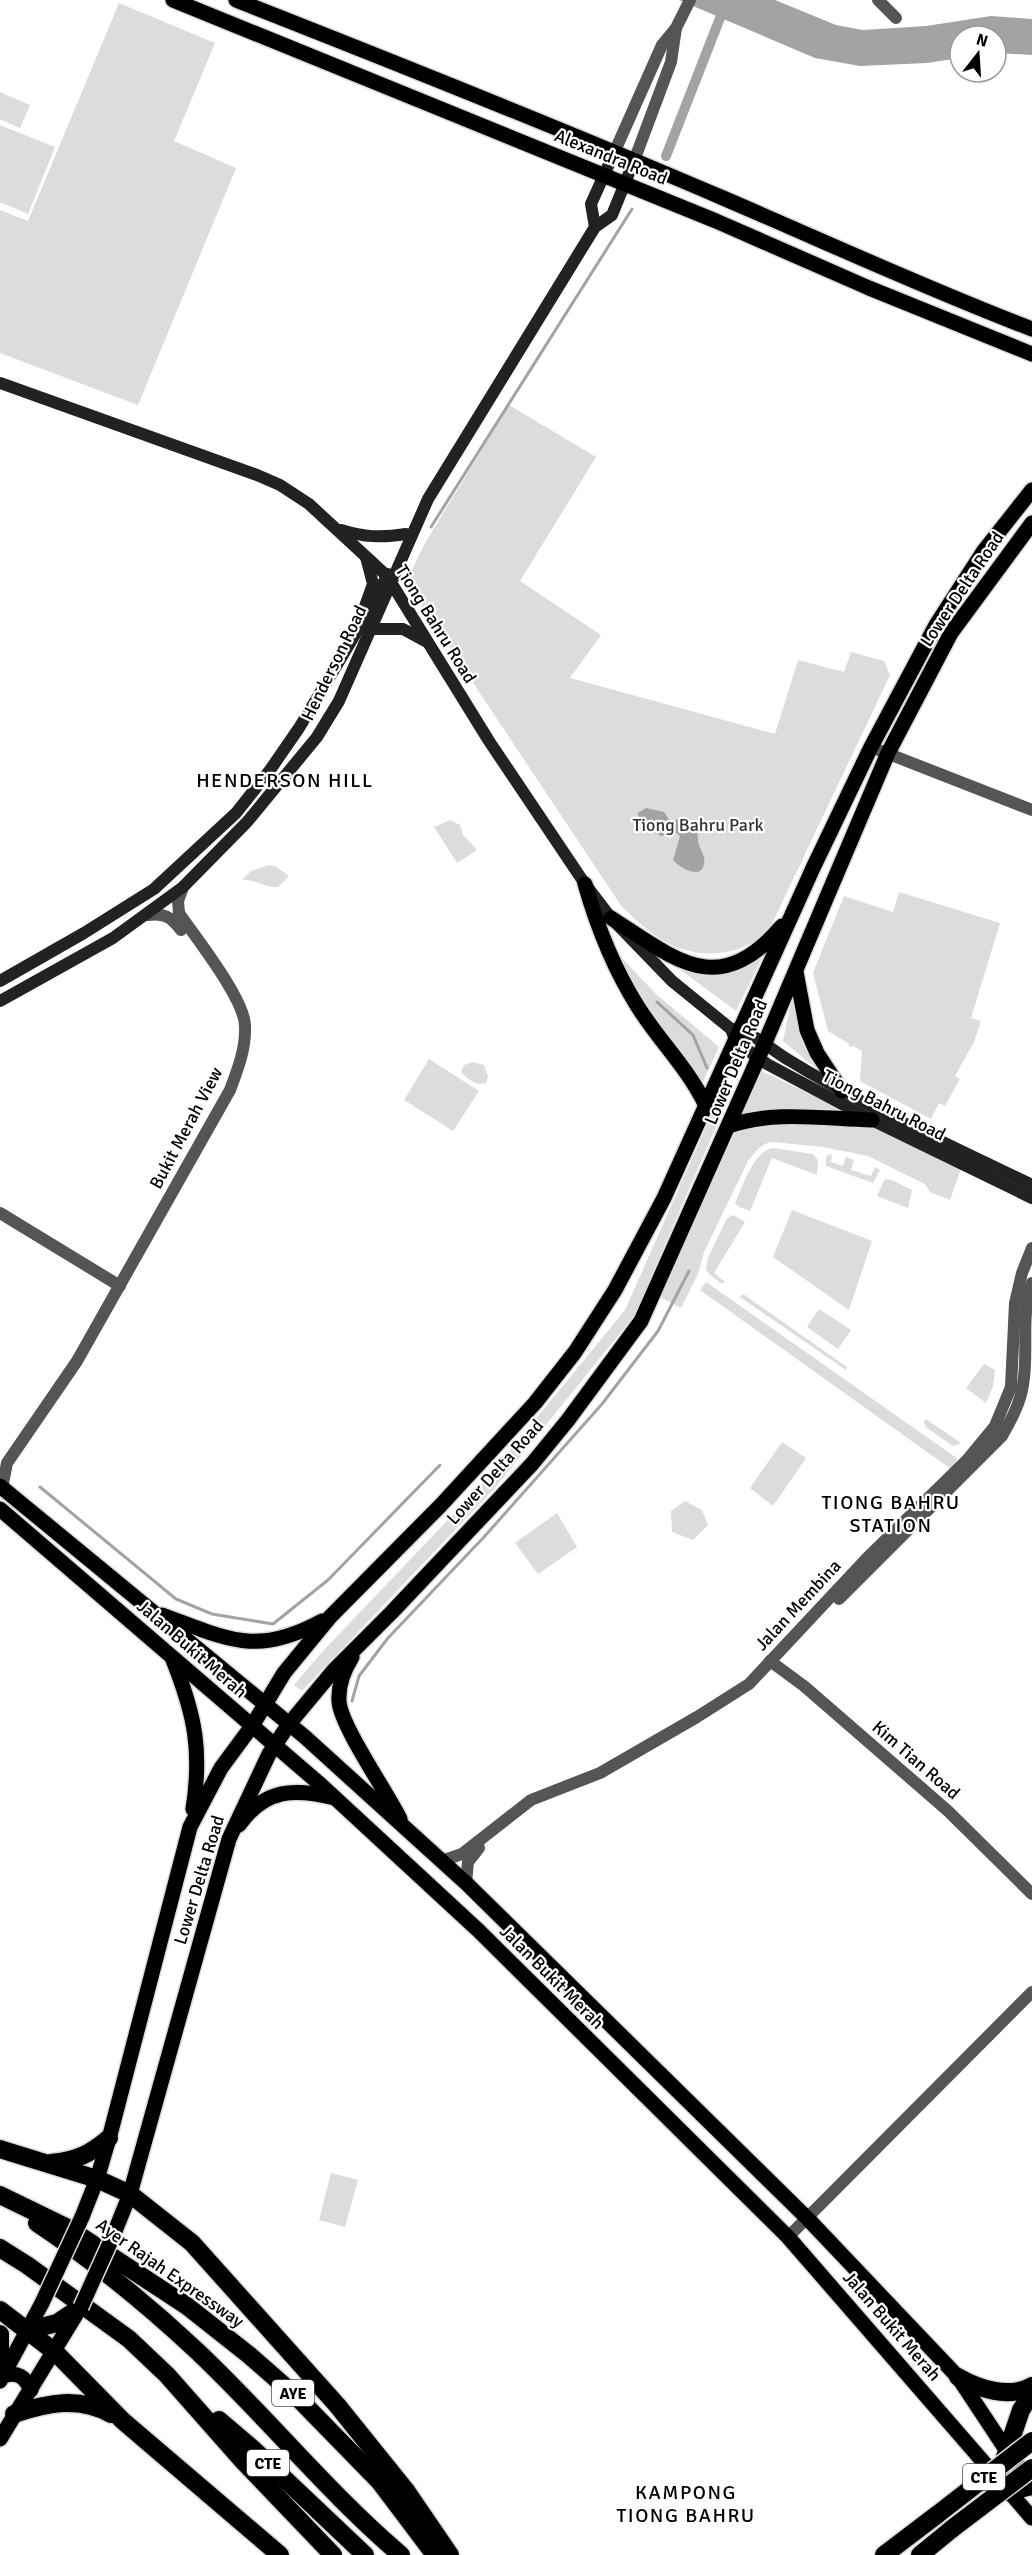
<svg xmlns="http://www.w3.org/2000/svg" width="1032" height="2555" viewBox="0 0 1032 2555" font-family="Signika,sans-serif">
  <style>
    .green { fill: #dcdcdc }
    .water { fill: #a3a3a3 }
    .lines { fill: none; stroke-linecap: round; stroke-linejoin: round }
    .stream { stroke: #a3a3a3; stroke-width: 3 }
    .canal { stroke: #a3a3a3; stroke-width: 10 }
    .primary-casing { stroke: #dbdbdb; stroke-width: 18 }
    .motorway-casing { stroke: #dbdbdb; stroke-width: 21 }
    .minor { stroke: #555; stroke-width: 12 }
    .secondary { stroke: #222; stroke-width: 12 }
    .primary { stroke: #000; stroke-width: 15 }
    .motorway { stroke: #000; stroke-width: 18 }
    .primary-bridge-casing { stroke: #dbdbdb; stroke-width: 18; stroke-linecap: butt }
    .motorway-bridge-casing { stroke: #dbdbdb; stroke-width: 21; stroke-linecap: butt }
    .primary-bridge { stroke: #000; stroke-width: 15 }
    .motorway-bridge { stroke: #000; stroke-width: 18 }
    .labels { text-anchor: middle; stroke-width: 4.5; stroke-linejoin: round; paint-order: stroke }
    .shield { fill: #fff; stroke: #4c4c4c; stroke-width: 1.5 }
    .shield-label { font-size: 16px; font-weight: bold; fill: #000 }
    .street-label { font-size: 18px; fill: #000; stroke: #fff }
    .park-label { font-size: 18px; fill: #333; stroke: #fff }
    .neighbourhood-label { font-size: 20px; letter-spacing: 1.5px; fill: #000; stroke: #fff }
  </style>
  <rect width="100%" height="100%" fill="#fff"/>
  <!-- green -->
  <g class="green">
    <polygon points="119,3 215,43 174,141 236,168 138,405 0,353 0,210 28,221"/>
    <polygon points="0,92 30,105 20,128 0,119"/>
    <polygon points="0,125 55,147 28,214 0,202"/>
    <path d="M509 405 596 457 520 581 601 635 570 678 775 734 798 660 844 672 851 652 884 661 890 675 771 926C748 955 707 960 674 946 655 938 637 921 622 907L412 591 408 578 425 543Z"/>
    <polygon points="450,820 460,825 463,835 477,850 457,863 434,827"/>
    <path d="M269 865 275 866 289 876 278 887C265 888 256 879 242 880L251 871Z"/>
    <polygon points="899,892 1000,923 971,1018 981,1021 974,1042 955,1076 960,1079 945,1106 939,1103 931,1119 860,1081 862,1051 853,1046 850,1047 848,1043 828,1031 813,973 844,896 893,912"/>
    <polygon points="640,940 713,968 765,952 736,1011"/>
    <polygon points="615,951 656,994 719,1047 702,1084 645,1006"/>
    <polygon points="793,993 825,1076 783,1041"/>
    <polygon points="429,1059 479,1091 453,1131 404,1100"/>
    <path d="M473 1062 484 1065 488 1077 486 1083C476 1086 466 1079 461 1071L464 1065Z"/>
    <path d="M757 1069 962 1166 950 1200 930 1192 925 1184 868 1156 823 1147 772 1142C760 1144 755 1152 748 1161L704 1252 698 1274 681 1308 658 1296Z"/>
    <polygon points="720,1096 728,1099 634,1316 494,1489 302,1691 294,1685 323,1651 485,1481 625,1310"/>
    <path d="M773 1148 813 1154 818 1160 817 1175 772 1158 750 1211 739 1207 735 1203C743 1186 753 1151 773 1148Z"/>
    <polygon points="832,1154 831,1162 843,1166 846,1157 854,1160 851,1170 871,1176 875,1167 880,1170 873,1183 826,1166 826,1156"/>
    <polygon points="885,1179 892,1180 912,1190 908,1208 877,1196"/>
    <polygon points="792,1210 872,1241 849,1310 773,1257"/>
    <polygon points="733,1215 745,1222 714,1273 725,1282 722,1284 709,1274 706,1269 708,1258 727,1218"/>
    <polygon points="706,1282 958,1459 951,1469 700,1290"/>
    <polygon points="743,1294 847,1367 846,1370 740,1297"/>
    <polygon points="819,1309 851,1330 838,1349 807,1327"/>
    <polygon points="984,1364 995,1370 993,1386 986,1403 966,1388"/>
    <polygon points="926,1419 961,1443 953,1446 927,1428 924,1423"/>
    <polygon points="782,1442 806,1458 773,1506 750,1488"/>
    <polygon points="685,1501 702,1510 708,1525 693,1540 672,1532 671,1511"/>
    <polygon points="557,1513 577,1547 538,1574 515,1543"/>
    <polygon points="331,2173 358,2180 345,2227 319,2220"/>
  </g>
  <!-- water -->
  <g class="water">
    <polygon points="679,0 775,0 836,25 863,30 926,26 991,16 1032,19 1032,55 996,53 996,36 960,36 960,58 927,63 860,66 815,58"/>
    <path d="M646 808 664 812 670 821 680 819 697 826C698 832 697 839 699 845 701 851 706 858 704 864 701 881 679 867 673 860L680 836 677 833 661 836 639 824 638 813Z"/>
  </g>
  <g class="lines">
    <!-- stream -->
    <g class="stream">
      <polyline points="431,527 632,209"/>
      <polyline points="657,1002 693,1035 707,1068"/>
      <polyline points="40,1487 176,1599 212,1614 273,1624 328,1580 440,1465"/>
      <polyline points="352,1701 359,1676 388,1638 484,1537 602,1404 658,1331 689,1271"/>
    </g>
    <!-- canal -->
    <polyline class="canal" points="666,156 720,18"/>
    <!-- primary casing -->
    <g class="primary-casing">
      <g id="primary">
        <polyline points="173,0 716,221 869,288 1032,354"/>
        <path d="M236 0C399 64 562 129 723 198 826 242 927 289 1032 329"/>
        <path d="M585 884C597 926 614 969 638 1007 660 1042 688 1068 706 1106"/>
        <path d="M611 918C677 960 718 1000 782 926"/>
        <polyline points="796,972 807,1030 817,1053 842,1091"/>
        <path d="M729 1126C774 1110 825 1119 872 1120"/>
        <polyline points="0,1486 305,1737 466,1883 808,2219 958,2377 1007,2451 1032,2483"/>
        <polyline points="0,1509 321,1785 479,1931 788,2237 1032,2518"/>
        <path d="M162 1615C228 1639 256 1657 322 1621"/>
        <path d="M352 1657C344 1670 338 1685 339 1701 340 1725 387 1792 400 1819"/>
        <path d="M173 1660C195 1715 202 1751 193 1809"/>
        <path d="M239 1825C265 1788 295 1788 335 1798"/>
        <polyline points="82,2217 97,2179 110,2135 190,1827 221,1768 252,1726 284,1673 330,1617 441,1505 535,1403 575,1352 615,1290 664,1198 813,868 871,747 936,625 983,552 1032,490"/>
        <polyline points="113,2236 130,2194 229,1839 269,1754 289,1724 334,1670 392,1612 532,1464 568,1420 641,1321 764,1045 888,753 951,633 1032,523"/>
        <path d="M3 2376C18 2371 25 2377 31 2390"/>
        <polyline points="0,2381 42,2303"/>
        <polyline points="0,2439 80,2308"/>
      </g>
    </g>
    <!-- motorway casing -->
    <g class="motorway-casing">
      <g id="motorway">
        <polyline points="0,2149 97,2179 130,2194 192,2243 337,2405 407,2492 450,2555"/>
        <path d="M51 2163C77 2160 89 2155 109 2138"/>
        <polyline points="0,2195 68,2228 187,2306 249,2355 297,2397 380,2482 435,2555"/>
        <path d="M37 2223C94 2261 148 2305 197 2351 267 2417 328 2493 401 2555"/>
        <polyline points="0,2248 27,2265 129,2339 167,2375 243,2461 333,2555"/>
        <polyline points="0,2310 55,2352 123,2421 280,2555"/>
        <polyline points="29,2330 57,2323 81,2307"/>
        <polyline points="0,2334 0,2366"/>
        <path d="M958 2377C979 2389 1009 2399 1032 2386"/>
        <path d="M14 2414C47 2403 79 2396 111 2414"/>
        <polyline points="219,2420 253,2449 365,2555"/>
        <polyline points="1000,2472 1021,2410 1032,2393"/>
        <polyline points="1007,2492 1032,2486"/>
        <polyline points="884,2555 938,2514"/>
        <polyline points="920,2555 953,2528"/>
      </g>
    </g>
    <!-- minor -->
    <g class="minor">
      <polyline points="878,0 896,18"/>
      <polyline points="614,153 662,45 676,28 690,0"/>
      <polyline points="634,161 671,62 676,28"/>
      <polyline points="871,747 1032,810"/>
      <path d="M148 915C165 913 171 917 181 930"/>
      <polyline points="0,1213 120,1286"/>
      <path d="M2 1488 7 1463 77 1361 230 1090C238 1069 246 1048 245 1026 245 999 195 937 179 913L178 901 183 887"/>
      <path d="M839 1599 1002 1436C1011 1420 1020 1404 1023 1385 1029 1351 1020 1316 1032 1283"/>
      <polyline points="770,1661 804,1686 948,1811 1032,1894"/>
      <polyline points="441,1861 462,1854 531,1800 600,1773 697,1717 749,1684 867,1558 967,1460 995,1426 1011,1387 1015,1303 1022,1273 1032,1248"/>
      <polyline points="466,1883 468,1862 479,1848"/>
      <polyline points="788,2237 1032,1992"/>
    </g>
    <!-- secondary -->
    <g class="secondary">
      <polyline points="595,227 591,204 614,153"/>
      <polyline points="0,383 257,475 280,485 309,504 387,576 489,741 585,884 611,918 672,981 731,1029 736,1042 767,1064 872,1120 1032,1198"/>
      <path d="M341 530C364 537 381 538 406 534"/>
      <polyline points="364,609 373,584 366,557"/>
      <polyline points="370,629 403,629 427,642"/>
      <polyline points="0,981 84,933 154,889 236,813 270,770 299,728 365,618 388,574"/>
      <polyline points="0,1001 113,938 183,887 247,822 317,737 339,701 428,499 595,227 612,215 634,161"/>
      <path d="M732 1029C750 1029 771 1050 787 1059 865 1107 950 1145 1032 1185"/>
    </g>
    <!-- primary -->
    <use href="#primary" class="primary"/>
    <!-- motorway -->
    <use href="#motorway" class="motorway"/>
    <!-- primary-bridge casing -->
    <g class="primary-bridge-casing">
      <g id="primary-bridge">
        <polyline points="42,2303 82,2217"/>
        <polyline points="81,2307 113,2236"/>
      </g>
    </g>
    <!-- motorway-bridge casing -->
    <g class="motorway-bridge-casing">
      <g id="motorway-bridge">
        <polyline points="938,2514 1032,2441"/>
        <polyline points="953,2528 1032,2468"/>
      </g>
    </g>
    <!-- primary-bridge -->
    <use href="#primary-bridge" class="primary-bridge"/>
    <!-- motorway-bridge -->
    <use href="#motorway-bridge" class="motorway-bridge"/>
  </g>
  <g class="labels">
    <!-- shield labels -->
    <g class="shield">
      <rect x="272" y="2380" width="42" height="26" rx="4.5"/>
      <rect x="247" y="2450" width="42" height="26" rx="4.5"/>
      <rect x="963" y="2464" width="42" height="26" rx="4.5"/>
    </g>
    <g class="shield-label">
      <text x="293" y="2399">AYE</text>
      <text x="268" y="2469">CTE</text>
      <text x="984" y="2483">CTE</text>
    </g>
    <!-- street labels -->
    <g class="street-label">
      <text transform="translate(611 157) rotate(22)" y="6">Alexandra Road</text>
      <text transform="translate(962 589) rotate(-56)" y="6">Lower Delta Road</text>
      <text transform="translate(436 624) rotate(58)" y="6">Tiong Bahru Road</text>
      <text transform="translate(334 663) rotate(-64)" y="6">Henderson Road</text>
      <text transform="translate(736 1062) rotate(-67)" y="6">Lower Delta Road</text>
      <text transform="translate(884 1105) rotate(27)" y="6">Tiong Bahru Road</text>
      <text transform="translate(186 1128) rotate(-62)" y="6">Bukit Merah View</text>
      <text transform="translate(495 1472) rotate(-48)" y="6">Lower Delta Road</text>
      <text transform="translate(798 1605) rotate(-47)" y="6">Jalan Membina</text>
      <text transform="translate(192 1649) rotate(41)" y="6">Jalan Bukit Merah</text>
      <text transform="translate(916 1760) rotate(41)" y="6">Kim Tian Road</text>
      <text transform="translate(199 1880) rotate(-73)" y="6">Lower Delta Road</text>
      <text transform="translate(552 1977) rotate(45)" y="6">Jalan Bukit Merah</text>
      <text transform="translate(170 2273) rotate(35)" y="6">Ayer Rajah Expressway</text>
      <text transform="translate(892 2326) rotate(49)" y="6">Jalan Bukit Merah</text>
    </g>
    <!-- park labels -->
    <g class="park-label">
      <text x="698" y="831">Tiong Bahru Park</text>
    </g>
    <!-- neighbourhood labels -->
    <g class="neighbourhood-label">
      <text x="285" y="787">HENDERSON HILL</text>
      <text x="891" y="1509">TIONG BAHRU<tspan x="891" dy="23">STATION</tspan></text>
      <text x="686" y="2499">KAMPONG<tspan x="686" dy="23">TIONG BAHRU</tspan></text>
    </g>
  </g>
  <!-- north arrow -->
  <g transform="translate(978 54) rotate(17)"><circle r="28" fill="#ffffff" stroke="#999999" stroke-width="1.5"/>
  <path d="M0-4.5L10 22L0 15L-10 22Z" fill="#000000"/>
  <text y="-9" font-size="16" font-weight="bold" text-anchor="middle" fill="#000000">N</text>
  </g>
</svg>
